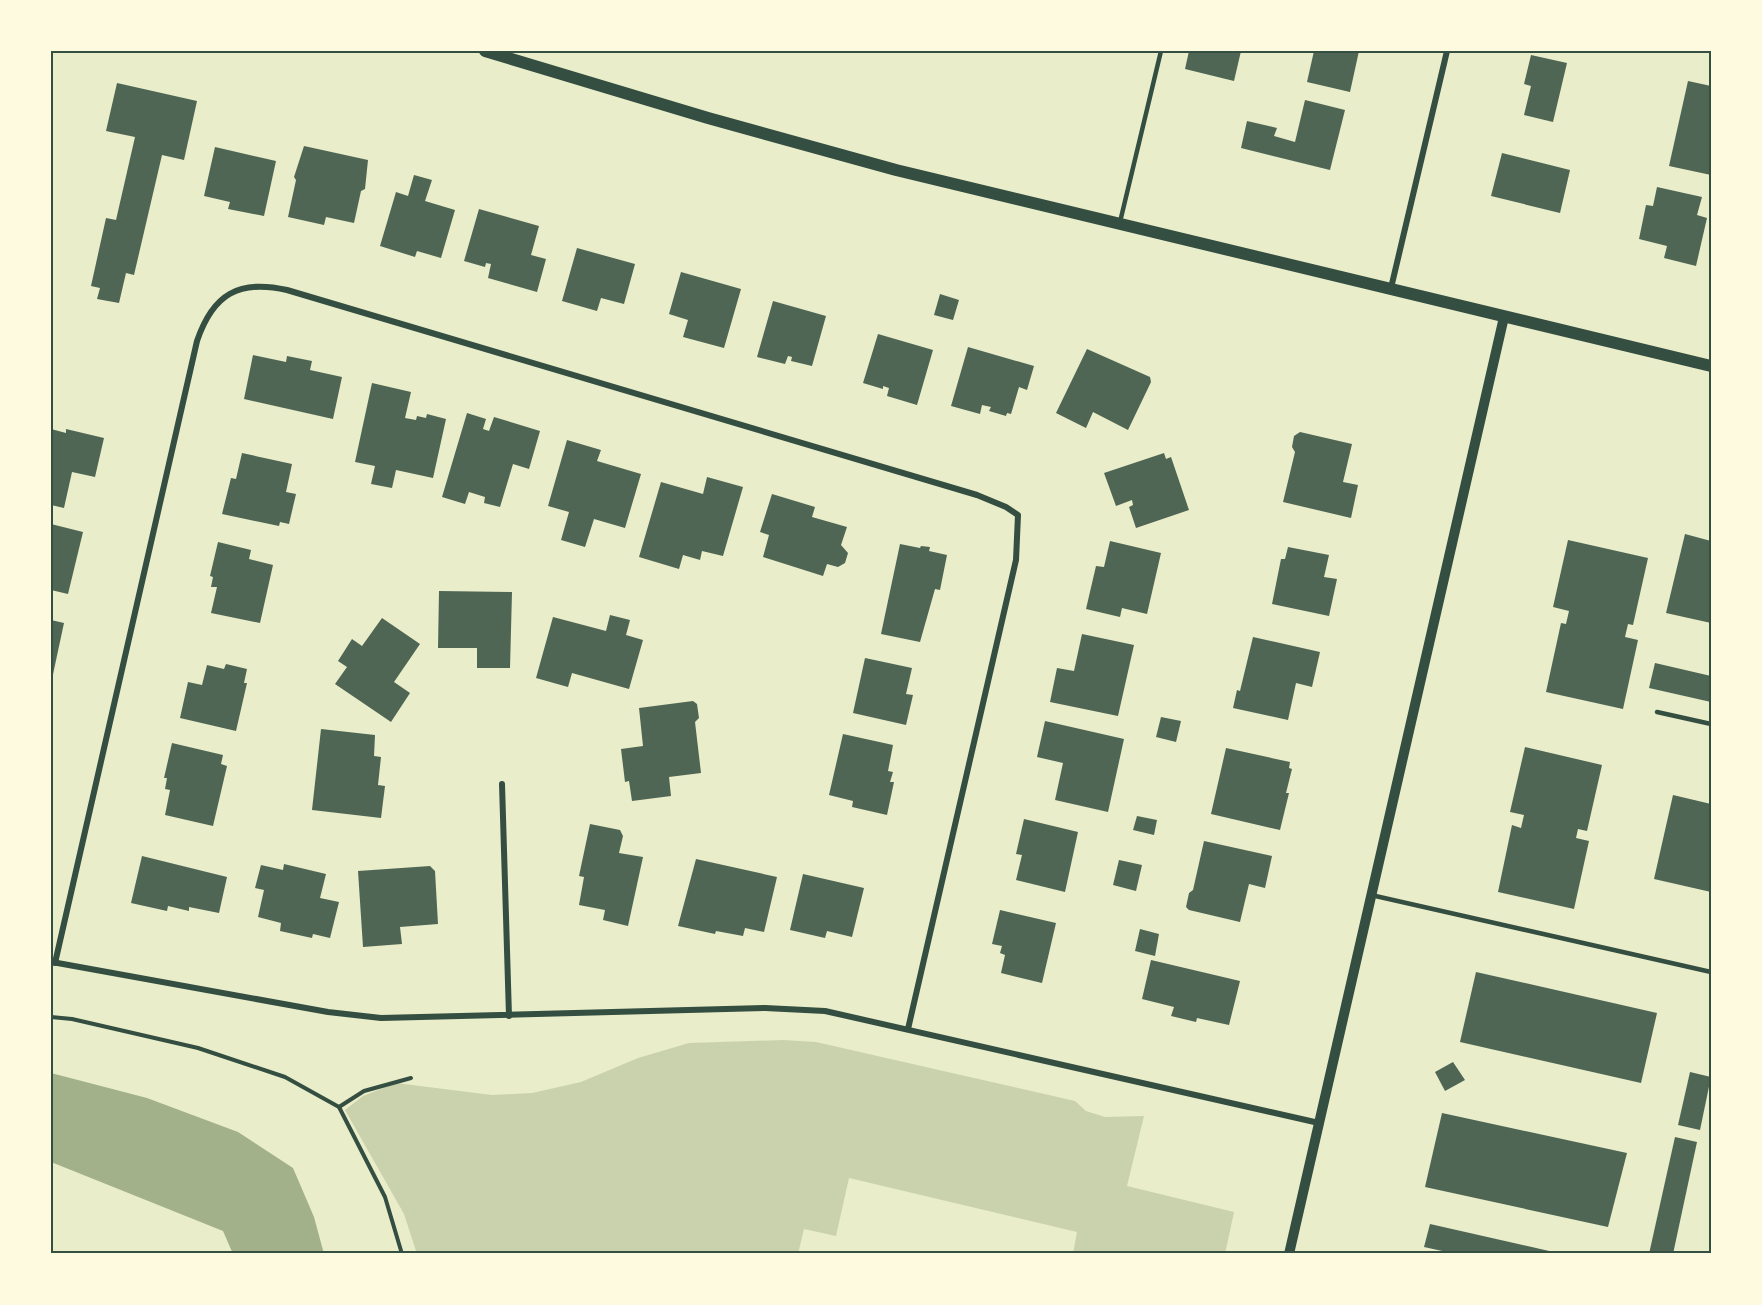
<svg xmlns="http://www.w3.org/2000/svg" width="1762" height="1305" viewBox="0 0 1762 1305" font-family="'Source Serif 4',serif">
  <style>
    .green { fill: #cad2ad }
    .water { fill: #a3b18a }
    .building { fill: #4f6655 }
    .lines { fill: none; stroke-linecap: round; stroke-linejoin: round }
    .path { stroke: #344e41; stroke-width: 4 }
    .service { stroke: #344e41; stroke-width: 4.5 }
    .minor { stroke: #344e41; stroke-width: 6 }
    .tertiary { stroke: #344e41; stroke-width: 10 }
    .secondary { stroke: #344e41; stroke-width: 12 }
    .neatline { fill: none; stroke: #344e41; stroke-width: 2 }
  </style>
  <rect width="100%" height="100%" fill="#e9edc9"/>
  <!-- green -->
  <polygon class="green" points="783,1040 816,1042 1075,1101 1086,1111 1105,1117 1144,1116 1127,1186 1234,1212 1225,1254 1073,1254 1077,1232 849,1178 836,1236 804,1229 798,1254 417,1254 404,1214 345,1110 363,1096 396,1083 492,1095 532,1093 581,1082 638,1058 689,1043"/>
  <!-- water -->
  <polygon class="water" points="51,1073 147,1098 238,1132 293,1168 314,1217 324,1254 233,1254 223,1231 51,1162"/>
  <!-- building -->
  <g class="building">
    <polygon points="1189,51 1241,51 1234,81 1185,69"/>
    <polygon points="1314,51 1359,51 1350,92 1307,82"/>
    <polygon points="1531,55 1567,63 1553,122 1524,115 1531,86 1524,84"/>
    <polygon points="1688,81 1711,86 1711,175 1669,166"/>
    <polygon points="117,83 197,101 184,160 162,155 134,275 126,273 119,303 97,299 100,288 91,286 106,218 116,220 135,137 106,131"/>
    <polygon points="1305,100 1345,110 1330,170 1241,148 1247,121 1277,128 1274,136 1295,142"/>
    <polygon points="304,146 368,160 365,189 361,191 354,223 326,217 324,225 288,217 296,180 294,177"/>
    <polygon points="215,147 276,161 264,216 228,209 230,202 204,196"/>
    <polygon points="1502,153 1570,170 1560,213 1491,196"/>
    <polygon points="414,175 432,180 425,201 455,210 441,258 417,251 415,257 380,246 396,192 408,196"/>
    <polygon points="1657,187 1702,197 1697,215 1707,218 1696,266 1664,258 1667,246 1639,239 1646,205 1653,206"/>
    <polygon points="479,209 539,226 531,255 546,259 537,292 488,278 491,264 486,263 485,267 464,261"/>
    <polygon points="577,248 635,264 624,304 601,298 597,311 562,301"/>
    <polygon points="681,272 741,289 724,348 683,337 688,320 669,314"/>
    <polygon points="940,294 959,300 953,320 934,315"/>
    <polygon points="773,301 826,316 812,366 791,361 792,357 788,356 785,364 757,357"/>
    <polygon points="878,334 933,350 917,405 887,396 889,388 883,386 883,389 863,383"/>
    <polygon points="968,347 1034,366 1027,390 1019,387 1011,414 1007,413 1006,416 989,411 991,407 982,405 980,414 951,406"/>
    <polygon points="1087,349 1150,377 1151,382 1128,430 1093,412 1086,428 1056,413"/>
    <polygon points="253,355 286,362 287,356 312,361 310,370 342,377 333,419 244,399"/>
    <polygon points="372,383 411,392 405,418 416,420 417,416 426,418 427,414 446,419 433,478 396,470 392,488 371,484 375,466 355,462"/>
    <polygon points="467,413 486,419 483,429 489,431 494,417 540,431 529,469 513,464 500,507 484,503 485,497 469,492 465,504 442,497"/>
    <polygon points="51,429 66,433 66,429 104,438 95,477 72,472 64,508 51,505"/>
    <polygon points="1300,432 1352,444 1343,482 1358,485 1351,518 1283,502 1295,452 1292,447 1294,436"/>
    <polygon points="567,440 601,450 597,461 641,474 625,528 594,519 585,547 561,540 569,512 548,506"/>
    <polygon points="242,453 292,464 286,492 296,494 289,524 280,522 279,526 222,514 231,478 236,479"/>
    <polygon points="1164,453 1166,459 1171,457 1189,510 1136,528 1129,507 1133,505 1132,500 1116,506 1104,473"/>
    <polygon points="707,477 743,487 723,556 702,551 700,560 683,555 679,569 639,557 661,482 703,494"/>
    <polygon points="772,494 815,507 812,517 847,527 841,545 848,553 845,563 838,567 827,564 823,576 763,557 769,535 760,532"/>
    <polygon points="51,524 83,532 68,594 51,590"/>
    <polygon points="1685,534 1711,541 1711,623 1666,613"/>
    <polygon points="1568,540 1648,558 1633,625 1628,624 1625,637 1638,640 1623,709 1546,692 1561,623 1566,624 1569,611 1553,607"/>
    <polygon points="1110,541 1161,553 1147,614 1122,608 1120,617 1086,609 1096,566 1104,567"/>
    <polygon points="218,542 251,550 249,559 273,565 260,623 211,613 217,587 211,587 213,577 210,576"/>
    <polygon points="900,544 920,548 921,546 930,547 929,551 947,555 940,590 935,589 920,642 881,634"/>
    <polygon points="1288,547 1329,555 1324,577 1337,579 1329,616 1272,604 1281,559 1285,559"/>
    <polygon points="439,591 512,592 510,668 477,668 477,648 438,648"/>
    <polygon points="610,615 630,620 626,635 643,640 629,689 572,673 568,687 536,678 553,617 606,631"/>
    <polygon points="382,618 420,644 394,682 410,693 391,722 335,684 347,667 338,661 352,639 362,646"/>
    <polygon points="51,620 64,623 52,679 51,679"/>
    <polygon points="1082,634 1134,645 1118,716 1050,702 1057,668 1074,671"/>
    <polygon points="1253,637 1320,652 1312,687 1296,683 1288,720 1233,708 1237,690 1240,691"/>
    <polygon points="865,658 912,668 906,694 913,695 906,725 853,713"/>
    <polygon points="1655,663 1711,676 1711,702 1649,688"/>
    <polygon points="226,664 247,669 244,683 247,683 236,731 180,718 188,682 202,685 207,665 224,669"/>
    <polygon points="693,701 697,704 699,718 695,722 701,773 669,777 671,796 632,801 629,781 625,782 621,749 643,746 639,708"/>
    <polygon points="1161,717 1181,721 1176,742 1156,737"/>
    <polygon points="1045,721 1124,739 1108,812 1055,800 1063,763 1037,757"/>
    <polygon points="321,729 375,735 374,756 381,757 378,785 385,786 381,818 312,810"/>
    <polygon points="843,734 893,745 888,771 893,772 890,782 894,782 887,815 852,807 853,801 829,795"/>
    <polygon points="172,743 223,755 221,764 227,766 213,826 165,815 170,790 165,789 167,778 164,778"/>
    <polygon points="1525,747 1602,765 1587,831 1578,829 1576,838 1589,841 1574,909 1498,892 1512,825 1521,828 1524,815 1510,812"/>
    <polygon points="1226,748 1290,762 1289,768 1292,769 1286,793 1289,793 1280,830 1211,814"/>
    <polygon points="1673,795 1711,804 1711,892 1654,879"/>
    <polygon points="1137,816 1157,820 1154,835 1133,830"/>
    <polygon points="1024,819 1078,832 1065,892 1016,880 1022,855 1016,854"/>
    <polygon points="590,824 620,830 623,836 619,853 643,857 628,926 603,920 605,910 579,905 584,877 579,876"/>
    <polygon points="1204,841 1272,856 1265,888 1249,884 1240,922 1189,910 1186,907 1189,893 1193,890"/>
    <polygon points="142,856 227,877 219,913 189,907 189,911 168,906 167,911 131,903"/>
    <polygon points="696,859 777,877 764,932 745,928 743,936 716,931 715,934 678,926"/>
    <polygon points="1119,860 1142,865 1136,891 1113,885"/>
    <polygon points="284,864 326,874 320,898 339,902 330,938 313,934 312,938 280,931 281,923 258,917 264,890 255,888 261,865 283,870"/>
    <polygon points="430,866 435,871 438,924 400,927 402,944 363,947 358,871"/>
    <polygon points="803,874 864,888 852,937 827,931 825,938 790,930"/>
    <polygon points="1000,910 1056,923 1042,983 1001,973 1005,955 1000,953 1002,946 992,944"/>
    <polygon points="1140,929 1159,934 1155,956 1135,951"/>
    <polygon points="1151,960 1240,981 1229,1025 1197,1018 1196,1022 1171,1016 1174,1007 1142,999"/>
    <polygon points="1476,972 1657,1013 1641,1083 1460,1042"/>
    <polygon points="1453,1062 1465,1080 1445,1091 1435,1072"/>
    <polygon points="1690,1072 1711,1077 1700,1130 1678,1125"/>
    <polygon points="1442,1113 1627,1153 1608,1227 1425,1187"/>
    <polygon points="1675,1137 1697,1142 1673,1254 1649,1254"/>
    <polygon points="1430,1224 1558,1253 1558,1254 1456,1254 1424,1247"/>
  </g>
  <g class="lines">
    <!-- path -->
    <g class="path">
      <polyline points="51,1017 72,1019 198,1048 285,1077 339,1107 385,1197 402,1254"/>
      <polyline points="339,1107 364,1091 411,1078"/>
    </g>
    <!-- service -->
    <g class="service">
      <polyline points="1120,222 1161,51"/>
      <polyline points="1657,712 1711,724"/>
      <polyline points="1371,895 1711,972"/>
    </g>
    <!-- minor -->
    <g class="minor">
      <polyline points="1391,288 1447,51"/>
      <polyline points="502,784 509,1016"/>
      <polyline points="52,962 328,1012 381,1018 765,1008 825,1011 1319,1123"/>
      <path d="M55 963 197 341C213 294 239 279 287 290L977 495 1006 507 1018 515 1016 560 908 1029"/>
    </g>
    <!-- tertiary -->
    <polyline class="tertiary" points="1289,1254 1504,317"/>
    <!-- secondary -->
    <polyline class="secondary" points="485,51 708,118 896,170 1711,366"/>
  </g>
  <!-- border -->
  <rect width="1762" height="1305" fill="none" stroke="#fefae0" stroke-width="105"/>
  <rect x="52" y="52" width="1658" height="1200" class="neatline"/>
</svg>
